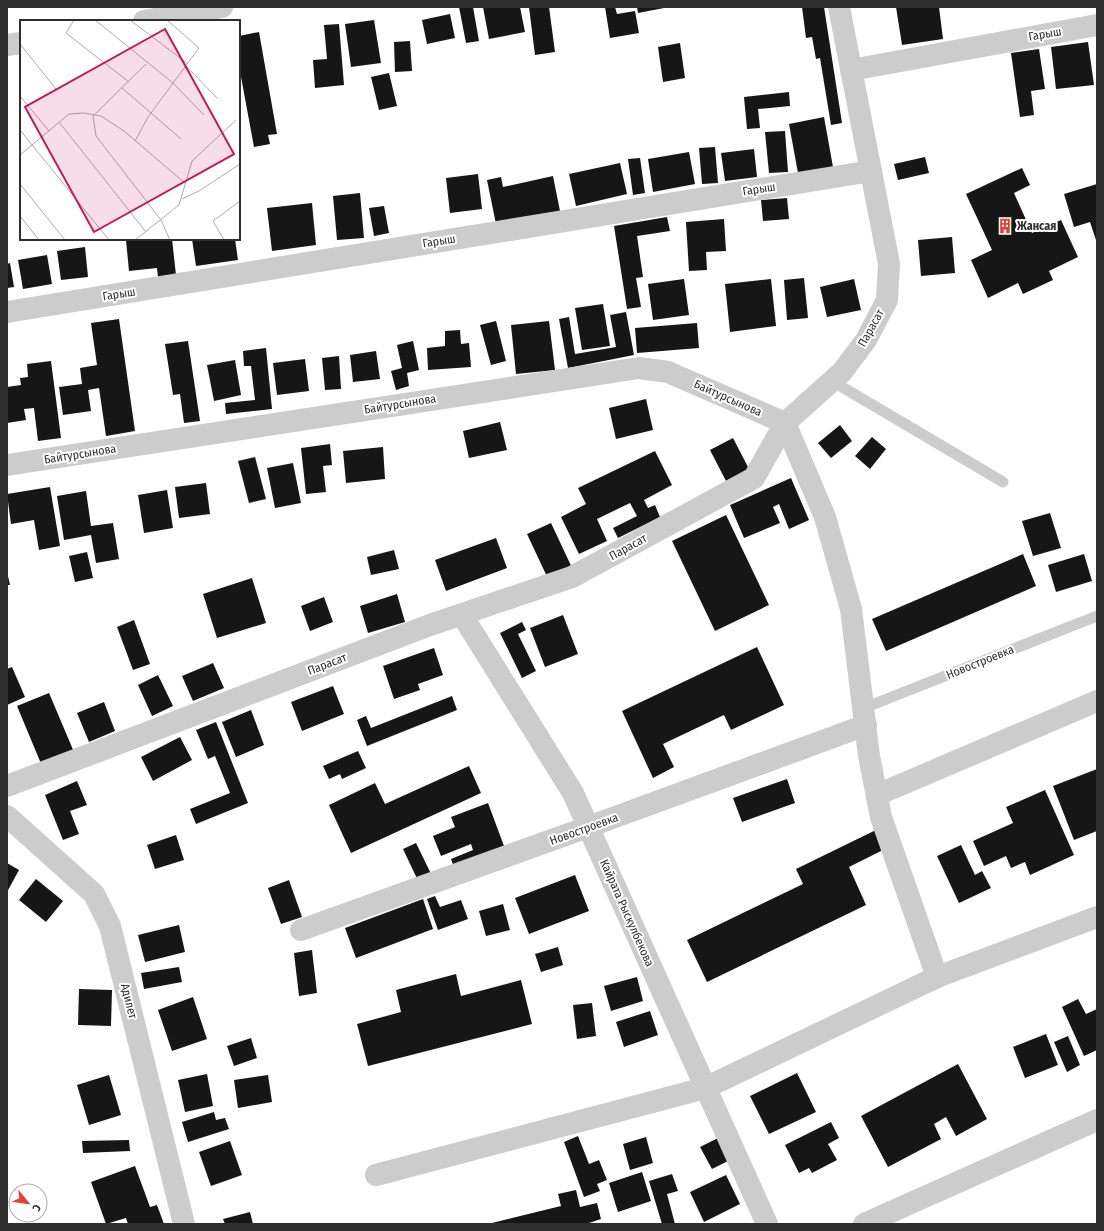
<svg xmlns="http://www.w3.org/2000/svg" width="1104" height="1231" viewBox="0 0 1104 1231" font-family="'Fira Sans Condensed',sans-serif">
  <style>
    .building { fill: #161616 }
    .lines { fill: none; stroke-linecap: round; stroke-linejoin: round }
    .lane { stroke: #ccc; stroke-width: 11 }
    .street { stroke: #ccc; stroke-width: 22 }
    .labels { text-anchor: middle; stroke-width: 4; stroke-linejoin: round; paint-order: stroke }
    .street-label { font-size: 12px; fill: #2f2f2f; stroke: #fff }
    .poi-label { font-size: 12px; font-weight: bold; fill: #2f2f2f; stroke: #fff; text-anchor: start }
    .inset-road { fill: none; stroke: #acacac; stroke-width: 1 }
    .view { fill: #c2185b; fill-opacity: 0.15; stroke: #c2185b; stroke-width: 2 }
    .inset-edge { fill: none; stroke: #2f2f2f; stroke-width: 2 }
  </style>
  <rect width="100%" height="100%" fill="#fff"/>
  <!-- building -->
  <g class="building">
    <polygon points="459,7 473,7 479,41 466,43"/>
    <polygon points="483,7 520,7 525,32 489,39"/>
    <polygon points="529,7 549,7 555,52 535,55"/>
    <polygon points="605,7 615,7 617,14 635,11 639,33 610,38"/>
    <polygon points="637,7 664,7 664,8 638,13"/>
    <polygon points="802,7 824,7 842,123 831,125 820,58 816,59 812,37 806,38"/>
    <polygon points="896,7 939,7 943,39 902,45"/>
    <polygon points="450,14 455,38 427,44 422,20"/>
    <polygon points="374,20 381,63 351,67 345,24"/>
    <polygon points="339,24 344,85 315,88 313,60 327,59 324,25"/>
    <polygon points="259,32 277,134 268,135 270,144 254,147 239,66 239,36"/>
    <polygon points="410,41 412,71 395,72 394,42"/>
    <polygon points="1088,42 1094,85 1056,89 1051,47"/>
    <polygon points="680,43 685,78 663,82 658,47"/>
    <polygon points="1039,49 1045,89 1031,91 1034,115 1020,117 1011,53"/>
    <polygon points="389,73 397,106 379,110 371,77"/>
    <polygon points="789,92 790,106 758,109 760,128 747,129 744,97"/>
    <polygon points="824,117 833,167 798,173 789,124"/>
    <polygon points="785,131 788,172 769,173 765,132"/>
    <polygon points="715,147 718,183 702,184 699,148"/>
    <polygon points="754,149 757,177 725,181 721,153"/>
    <polygon points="689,152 695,184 653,192 648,159"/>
    <polygon points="925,157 929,173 898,180 894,164"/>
    <polygon points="640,158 645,193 633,195 628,159"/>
    <polygon points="620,163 627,194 576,206 569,174"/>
    <polygon points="1022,168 1030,185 1014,193 1032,233 1061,220 1078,257 1049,271 1053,280 1023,294 1018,283 988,298 971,260 992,250 966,194"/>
    <polygon points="478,174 482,209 450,213 446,178"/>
    <polygon points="553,176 560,211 496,224 487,180 501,177 503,187"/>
    <polygon points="1097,184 1097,243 1090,222 1074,227 1064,194"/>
    <polygon points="360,193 364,238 337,240 333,196"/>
    <polygon points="787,198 789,219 763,221 761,200"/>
    <polygon points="312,203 316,245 272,251 267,208"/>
    <polygon points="384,206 389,233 374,236 369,208"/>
    <polygon points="667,217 670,231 637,236 643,277 636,278 641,307 627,309 614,226"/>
    <polygon points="724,219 726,251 706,252 707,270 689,271 686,222"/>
    <polygon points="952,237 955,273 921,276 918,240"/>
    <polygon points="134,239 172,239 176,275 158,277 157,268 129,271 126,240"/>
    <polygon points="192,239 235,239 238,260 196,266"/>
    <polygon points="85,247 88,277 61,280 57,251"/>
    <polygon points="47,255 52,284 23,289 18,260"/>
    <polygon points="10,263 14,287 7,288 7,264"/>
    <polygon points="804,278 808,318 787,320 784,280"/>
    <polygon points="684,279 689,315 653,320 648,284"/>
    <polygon points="771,279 776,326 730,332 725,284"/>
    <polygon points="854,279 861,310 827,317 820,287"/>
    <polygon points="603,304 610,346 582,350 575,308"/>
    <polygon points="626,312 634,355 568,368 559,319 569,317 575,354 616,347 610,315"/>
    <polygon points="119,319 135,431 106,436 99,388 88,390 91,411 63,415 59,387 82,384 80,368 97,365 91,323"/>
    <polygon points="496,321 506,361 491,365 480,325"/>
    <polygon points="549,321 555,370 516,374 511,325"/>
    <polygon points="697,323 699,348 637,353 635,328"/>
    <polygon points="460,330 461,344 469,343 471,367 428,370 427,348 445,346 445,331"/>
    <polygon points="188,341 200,421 184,423 180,394 173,395 165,344"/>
    <polygon points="413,341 419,370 407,373 409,386 396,390 391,371 402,368 397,345"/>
    <polygon points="266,348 272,409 226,414 225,403 255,400 251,366 244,366 243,351"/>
    <polygon points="376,351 380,379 353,382 350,355"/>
    <polygon points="339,356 341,389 325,390 322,358"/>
    <polygon points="305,359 309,391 277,395 273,363"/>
    <polygon points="235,360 241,395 214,401 207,365"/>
    <polygon points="51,361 61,438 38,441 34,408 24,409 26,420 7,423 7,387 21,385 20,378 28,377 27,364"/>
    <polygon points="646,399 653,430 616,439 609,408"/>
    <polygon points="500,422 507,450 469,458 463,431"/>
    <polygon points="840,425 852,441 831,458 818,443"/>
    <polygon points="872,437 886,449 870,469 855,456"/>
    <polygon points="733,438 749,469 726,481 710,450"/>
    <polygon points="330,444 332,465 323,466 326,492 306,494 301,448"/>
    <polygon points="383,447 385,479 346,483 343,451"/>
    <polygon points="655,451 672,485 644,500 648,508 655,505 660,517 618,538 613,528 637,516 630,503 597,519 607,541 579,554 561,517 586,504 578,488"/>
    <polygon points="255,457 266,499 249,503 238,461"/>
    <polygon points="293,463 301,503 275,508 267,468"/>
    <polygon points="791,478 809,520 789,529 779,504 773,507 780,523 744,538 730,505"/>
    <polygon points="206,483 210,514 179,518 175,487"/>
    <polygon points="50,487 60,546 39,550 34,520 11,524 7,494"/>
    <polygon points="167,490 173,528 144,533 138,495"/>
    <polygon points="86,491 91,526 113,523 119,559 96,563 91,535 64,540 57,496"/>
    <polygon points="1050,513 1061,548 1033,556 1022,521"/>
    <polygon points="726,515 769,605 715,631 672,541"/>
    <polygon points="551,523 574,572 550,583 527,534"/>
    <polygon points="496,538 507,568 446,591 435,560"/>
    <polygon points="394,550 399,569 371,575 367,557"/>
    <polygon points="87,552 93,578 75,582 69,556"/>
    <polygon points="1023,554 1036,586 886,651 872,619"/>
    <polygon points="1084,554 1092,581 1056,592 1048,565"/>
    <polygon points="7,572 10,585 7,585"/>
    <polygon points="252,578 266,623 217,638 203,594"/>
    <polygon points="397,594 405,622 368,633 360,606"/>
    <polygon points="324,597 333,622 310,631 301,606"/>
    <polygon points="563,615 578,654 545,667 530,628"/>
    <polygon points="134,620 150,664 133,670 117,627"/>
    <polygon points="522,622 526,630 518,634 536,671 522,678 500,633"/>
    <polygon points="757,647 784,705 731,730 724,715 663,744 674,767 653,778 622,711"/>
    <polygon points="434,648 443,675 418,684 420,690 394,699 383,666"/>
    <polygon points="213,663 224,688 193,701 182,676"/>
    <polygon points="12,667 25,697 7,705 7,669"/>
    <polygon points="158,675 173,706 152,716 138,685"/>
    <polygon points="333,686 344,714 302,731 291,702"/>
    <polygon points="49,693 74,752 42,766 17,706"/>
    <polygon points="452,696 457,710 367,746 357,720 366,716 371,728"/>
    <polygon points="104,702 115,731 89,742 77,713"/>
    <polygon points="251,710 264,745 236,757 222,722"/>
    <polygon points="216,722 248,803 196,824 190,809 230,793 215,756 208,759 196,730"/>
    <polygon points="180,737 192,760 153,781 141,757"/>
    <polygon points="358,751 366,768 342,779 340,774 329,779 323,766"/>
    <polygon points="469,766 481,793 351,853 329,805 375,783 385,804"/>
    <polygon points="1097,769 1097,831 1074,840 1053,786"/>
    <polygon points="787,779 795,803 742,822 733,798"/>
    <polygon points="77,781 87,805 70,811 79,834 63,840 45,795"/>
    <polygon points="1045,790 1074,855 1030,875 1025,862 1011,868 1006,856 984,866 973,841 1013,823 1006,807"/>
    <polygon points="488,803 507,854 456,873 451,859 473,850 471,844 441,856 433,836 455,827 451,817"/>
    <polygon points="880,828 889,847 849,867 866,905 707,982 687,940 803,884 796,869"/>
    <polygon points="176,835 184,860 155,869 147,845"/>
    <polygon points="416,843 434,880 421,887 403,849"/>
    <polygon points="961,845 975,875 982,871 991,888 959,903 937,856"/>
    <polygon points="7,863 19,870 7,892"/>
    <polygon points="575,875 589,911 529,934 515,898"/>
    <polygon points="36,879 63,901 46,922 19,900"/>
    <polygon points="289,880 302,917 281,924 268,888"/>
    <polygon points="435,896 440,907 461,900 468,919 438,930 427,899"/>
    <polygon points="423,899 433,929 356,958 345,928"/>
    <polygon points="503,904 510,930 486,936 479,911"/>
    <polygon points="179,925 185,952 145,962 138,935"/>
    <polygon points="558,947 563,965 541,972 535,954"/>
    <polygon points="312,950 317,993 299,996 294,953"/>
    <polygon points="179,967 182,982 144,989 141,973"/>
    <polygon points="456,974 461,996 521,980 532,1024 368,1066 357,1024 401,1012 396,990"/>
    <polygon points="637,977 643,1001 611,1011 604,986"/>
    <polygon points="79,989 112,990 111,1026 78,1025"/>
    <polygon points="193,997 207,1039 172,1051 158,1010"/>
    <polygon points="1078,999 1086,1014 1097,1009 1097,1050 1084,1056 1062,1007"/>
    <polygon points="592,1003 596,1036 577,1039 573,1005"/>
    <polygon points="650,1011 658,1035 624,1047 616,1022"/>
    <polygon points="1046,1034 1058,1065 1025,1078 1013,1047"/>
    <polygon points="1068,1036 1080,1065 1067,1072 1054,1042"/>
    <polygon points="251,1038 257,1058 234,1066 227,1046"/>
    <polygon points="958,1064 987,1119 956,1136 946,1117 934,1124 941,1139 888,1167 861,1116"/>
    <polygon points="797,1073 816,1112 769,1134 750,1096"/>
    <polygon points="207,1074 213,1106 185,1112 178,1080"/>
    <polygon points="109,1075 121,1115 89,1125 77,1085"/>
    <polygon points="268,1075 272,1102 238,1108 234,1080"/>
    <polygon points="214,1112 216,1120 225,1118 229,1129 188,1142 182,1122"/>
    <polygon points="831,1122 839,1138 828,1144 837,1160 812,1173 809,1168 799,1173 785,1145"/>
    <polygon points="578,1136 589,1164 599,1160 607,1180 597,1184 600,1191 584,1197 564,1142"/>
    <polygon points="646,1137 653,1163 630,1170 623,1144"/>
    <polygon points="718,1138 730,1160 712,1169 700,1147"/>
    <polygon points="129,1140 130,1151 83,1153 82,1141"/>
    <polygon points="230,1141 242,1175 211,1186 199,1152"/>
    <polygon points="135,1166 150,1207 157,1205 164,1224 128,1224 126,1218 106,1224 91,1182"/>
    <polygon points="642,1172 651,1201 618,1212 609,1183"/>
    <polygon points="672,1174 678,1191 667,1194 675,1224 662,1224 649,1181"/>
    <polygon points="726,1175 740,1204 704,1222 690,1192"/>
    <polygon points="576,1190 580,1207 597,1203 601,1219 586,1224 488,1224 561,1206 558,1194"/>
    <polygon points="250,1212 253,1224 225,1224 223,1219"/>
  </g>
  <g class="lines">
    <!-- lane -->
    <g class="lane">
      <polyline points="832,381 1003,482"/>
      <polyline points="864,708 1097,616"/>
    </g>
    <!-- street -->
    <g class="street">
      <polyline points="144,21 222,7"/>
      <polyline points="7,45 21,43"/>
      <polyline points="851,70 1097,25"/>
      <polyline points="7,312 871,171"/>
      <polyline points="785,423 825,517 851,609 869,756 881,817 937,977"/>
      <polyline points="7,465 639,368 668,372 785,423"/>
      <polyline points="462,615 573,793 767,1224"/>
      <polyline points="7,786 430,625 572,577 754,478 785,423 842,372 866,340 887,300 889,264 839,7"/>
      <polyline points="877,795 1097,701"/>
      <polyline points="7,816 94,894 110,926 184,1224"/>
      <polyline points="301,930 588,827 866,725"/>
      <polyline points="376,1175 705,1088 937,977 1097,917"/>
      <polyline points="864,1224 1097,1120"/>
    </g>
  </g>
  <!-- icons -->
  <defs>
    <g id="building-bare" transform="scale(1.2)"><path d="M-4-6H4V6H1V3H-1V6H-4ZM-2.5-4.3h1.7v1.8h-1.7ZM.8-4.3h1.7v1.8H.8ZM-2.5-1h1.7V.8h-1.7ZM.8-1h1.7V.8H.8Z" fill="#e54331" stroke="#fff" stroke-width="2.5" paint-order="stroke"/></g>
  </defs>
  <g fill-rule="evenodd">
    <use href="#building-bare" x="1005" y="226"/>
  </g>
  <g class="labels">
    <!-- street labels -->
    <g class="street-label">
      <text transform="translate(1045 34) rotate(-10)" y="4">Гарыш</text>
      <text transform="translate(759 189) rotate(-9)" y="4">Гарыш</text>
      <text transform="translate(439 241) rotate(-9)" y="4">Гарыш</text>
      <text transform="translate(119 294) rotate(-9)" y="4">Гарыш</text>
      <text transform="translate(871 328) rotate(-61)" y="4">Парасат</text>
      <text transform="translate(728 398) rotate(24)" y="4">Байтурсынова</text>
      <text transform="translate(400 404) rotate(-9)" y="4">Байтурсынова</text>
      <text transform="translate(80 454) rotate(-9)" y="4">Байтурсынова</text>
      <text transform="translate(628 547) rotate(-29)" y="4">Парасат</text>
      <text transform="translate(980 662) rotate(-22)" y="4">Новостроевка</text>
      <text transform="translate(327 664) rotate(-21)" y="4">Парасат</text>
      <text transform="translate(584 829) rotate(-20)" y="4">Новостроевка</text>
      <text transform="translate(627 913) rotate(66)" y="4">Кайрата Рыскулбекова</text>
      <text transform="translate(129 1001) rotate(76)" y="4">Адилет</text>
    </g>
    <!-- poi labels -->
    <g class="poi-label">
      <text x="1017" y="230">Жансая</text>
    </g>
  </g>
  <!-- overview -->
  <g transform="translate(20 20)">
    <rect width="220" height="220" fill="#fff"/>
    <path class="inset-road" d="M54 0 46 13 109 62M75 0 153 63 184 95M110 0 168 44M0 24 36 69M166 46 198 79M102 68 161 119M0 76 29 111M73 96 76 116 141 200 150 220M73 96 126 44M39 102 126 212M0 110 89 220M115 121 128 97 179 28 147 0M0 135 49 94 64 93 81 96 104 111 166 164M0 164 45 220M162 179 179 171 220 144M0 196 19 220M115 220 159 185 172 141 216 100M204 220 193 201 220 181"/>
    <path class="view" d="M145 9 214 134 74 212 5 87Z"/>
    <rect width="220" height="220" class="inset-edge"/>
  </g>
  <!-- border -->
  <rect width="1104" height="1231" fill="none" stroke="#2f2f2f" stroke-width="16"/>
  <!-- north arrow -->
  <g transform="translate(28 1203) rotate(119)"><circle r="19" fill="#ffffff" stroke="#acacac"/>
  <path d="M0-3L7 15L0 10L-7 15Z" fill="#e54331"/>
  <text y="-6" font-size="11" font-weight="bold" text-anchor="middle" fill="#2f2f2f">С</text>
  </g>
</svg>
